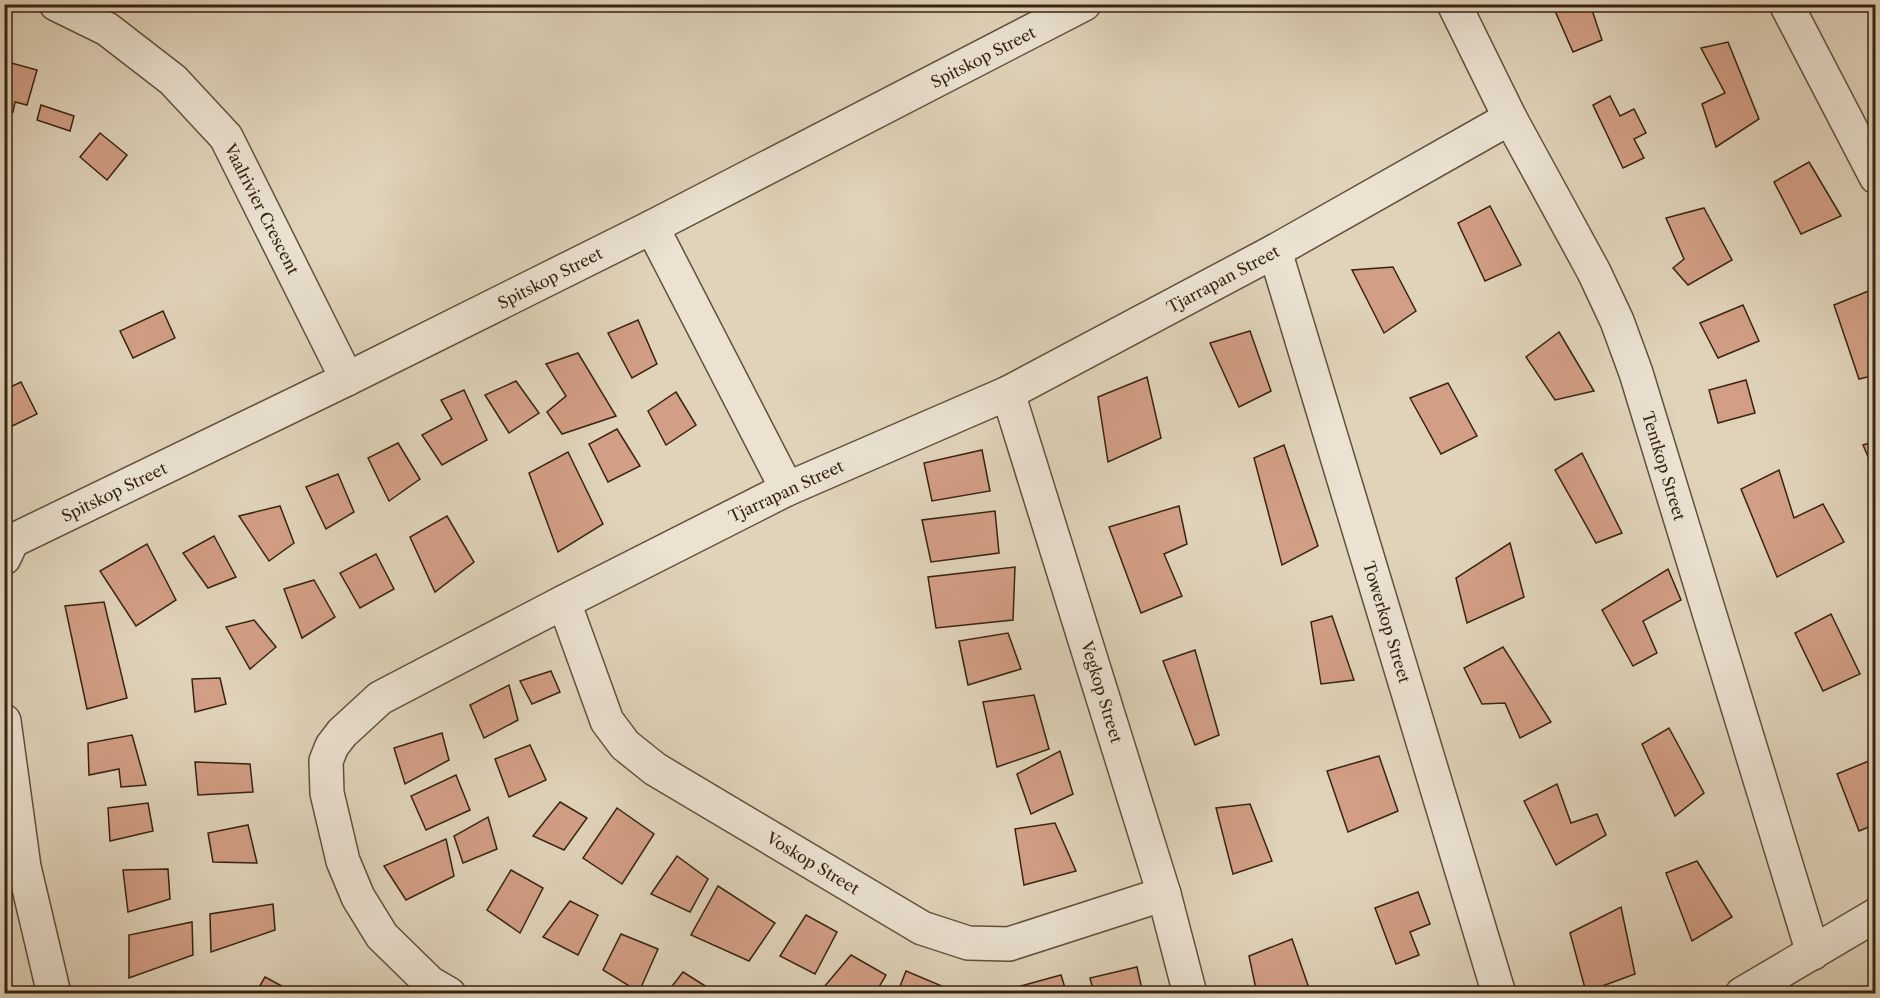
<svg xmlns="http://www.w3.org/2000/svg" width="1880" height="998" viewBox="0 0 1880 998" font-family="'Libre Caslon Text',serif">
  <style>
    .building { fill: #d29e85; stroke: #382410; stroke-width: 1.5 }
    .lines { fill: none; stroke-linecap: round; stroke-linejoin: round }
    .minor-casing { stroke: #62503a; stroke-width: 36 }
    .tertiary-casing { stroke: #62503a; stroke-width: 36 }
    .minor { stroke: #ebe2d2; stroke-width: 33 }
    .tertiary { stroke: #ebe2d2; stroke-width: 33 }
    .labels { text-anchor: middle; stroke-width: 5; stroke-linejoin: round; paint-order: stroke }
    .street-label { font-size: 16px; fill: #382410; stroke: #ebe2d2 }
  </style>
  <rect width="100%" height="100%" fill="#e0d3ba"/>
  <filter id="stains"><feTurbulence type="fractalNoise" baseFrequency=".00333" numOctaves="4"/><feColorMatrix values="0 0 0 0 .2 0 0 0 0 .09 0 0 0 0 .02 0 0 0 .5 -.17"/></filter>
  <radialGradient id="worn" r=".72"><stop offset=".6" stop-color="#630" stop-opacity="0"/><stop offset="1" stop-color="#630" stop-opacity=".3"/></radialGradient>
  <!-- building -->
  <g class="building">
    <polygon points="1552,4 1590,4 1602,40 1573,52"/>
    <polygon points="1728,42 1759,119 1716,147 1702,104 1725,93 1701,48"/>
    <polygon points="4,61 37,70 27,105 15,102 13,112 4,109"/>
    <polygon points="1610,96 1620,116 1634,109 1646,133 1634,139 1644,158 1623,168 1593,105"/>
    <polygon points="41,105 74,116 70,131 37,120"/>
    <polygon points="100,133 127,155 107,180 80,157"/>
    <polygon points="1809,162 1841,216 1801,234 1774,182"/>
    <polygon points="1490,206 1521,265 1485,281 1458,223"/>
    <polygon points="1704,208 1732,260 1688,285 1673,268 1684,259 1666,218"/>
    <polygon points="1393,267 1416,311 1384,333 1352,270"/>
    <polygon points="1871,290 1876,302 1876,375 1859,379 1834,305"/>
    <polygon points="1743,305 1759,341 1718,358 1700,323"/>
    <polygon points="163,311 175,338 133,358 120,331"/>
    <polygon points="638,320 657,364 632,378 608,333"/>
    <polygon points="1250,331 1271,391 1239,407 1210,343"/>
    <polygon points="1559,332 1594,391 1555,400 1526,357"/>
    <polygon points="578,353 616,416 562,434 547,412 566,396 546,364"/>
    <polygon points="1147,377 1161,438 1108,462 1098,397"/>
    <polygon points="1746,380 1755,413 1718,423 1709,390"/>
    <polygon points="516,381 539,413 509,433 485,395"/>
    <polygon points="21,382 37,414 4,430 4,390"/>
    <polygon points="1448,383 1477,436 1441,454 1410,398"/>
    <polygon points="464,390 487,440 442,465 422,435 452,419 441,400"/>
    <polygon points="676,392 696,425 666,445 648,411"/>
    <polygon points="617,429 640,466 608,482 589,444"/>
    <polygon points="1876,441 1876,475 1863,445"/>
    <polygon points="398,443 420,479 389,501 368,458"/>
    <polygon points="1284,445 1318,546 1282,565 1254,458"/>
    <polygon points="982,450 990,491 932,501 924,463"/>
    <polygon points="568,452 603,524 558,552 529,473"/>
    <polygon points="1582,453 1622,533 1596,543 1555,470"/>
    <polygon points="1779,470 1794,518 1823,504 1844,542 1777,577 1741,489"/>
    <polygon points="338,474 354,512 326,529 306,487"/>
    <polygon points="280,506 294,543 269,561 239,516"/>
    <polygon points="1179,506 1187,544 1164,554 1182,596 1141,613 1109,527"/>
    <polygon points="995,511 999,553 931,562 922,520"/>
    <polygon points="447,516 474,562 435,592 410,537"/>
    <polygon points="214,536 236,577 208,588 183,553"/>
    <polygon points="1510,543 1524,597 1467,623 1456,578"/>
    <polygon points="147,544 176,600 136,626 100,571"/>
    <polygon points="376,554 394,589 360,608 340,573"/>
    <polygon points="1015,567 1013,620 936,628 928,577"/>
    <polygon points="1668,569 1681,600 1643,621 1657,653 1633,666 1602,610"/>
    <polygon points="314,580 335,617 302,638 284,589"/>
    <polygon points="104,602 127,698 87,709 65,606"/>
    <polygon points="1831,614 1860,674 1823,691 1795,633"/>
    <polygon points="1332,616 1354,680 1321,684 1311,622"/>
    <polygon points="254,620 276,647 250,669 226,627"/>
    <polygon points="1008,633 1021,669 968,685 959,641"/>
    <polygon points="1503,647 1551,722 1520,738 1505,703 1482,704 1464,668"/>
    <polygon points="1195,650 1219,735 1195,745 1163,661"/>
    <polygon points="551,671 560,692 532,704 520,681"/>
    <polygon points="220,678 226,704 195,712 192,679"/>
    <polygon points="509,685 518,720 484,738 470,705"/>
    <polygon points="1034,695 1049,749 997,767 983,702"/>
    <polygon points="1669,728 1704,793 1675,816 1642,744"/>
    <polygon points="442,733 449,760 405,784 394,748"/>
    <polygon points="132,735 146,785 121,787 119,769 89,775 88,743"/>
    <polygon points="530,745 546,780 509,797 495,759"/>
    <polygon points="1060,751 1073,794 1031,814 1017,774"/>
    <polygon points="1379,756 1398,811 1348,832 1327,771"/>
    <polygon points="1876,758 1876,824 1859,831 1837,774"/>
    <polygon points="195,762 250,764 253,792 198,795"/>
    <polygon points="456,775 470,810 426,830 411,796"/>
    <polygon points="1557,784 1571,823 1597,814 1606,835 1556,865 1524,801"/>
    <polygon points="560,802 587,818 564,850 533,836"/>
    <polygon points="148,803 153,831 110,841 108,808"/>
    <polygon points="1250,804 1272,861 1233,874 1216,808"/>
    <polygon points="617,808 654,834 622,884 583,858"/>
    <polygon points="488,817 497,849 463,863 454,836"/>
    <polygon points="1055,823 1076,871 1024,885 1015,829"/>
    <polygon points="248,825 257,863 213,862 208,833"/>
    <polygon points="446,839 454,876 406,900 384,866"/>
    <polygon points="677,856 708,879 690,912 651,894"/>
    <polygon points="1697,861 1732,917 1692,941 1666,873"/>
    <polygon points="168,869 170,899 128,912 123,870"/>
    <polygon points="511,870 543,888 520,933 487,910"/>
    <polygon points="718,886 775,923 749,961 691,935"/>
    <polygon points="1418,892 1430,924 1410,932 1419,955 1396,964 1375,908"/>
    <polygon points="570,901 598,915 578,955 543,937"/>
    <polygon points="273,904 275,930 211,952 210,914"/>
    <polygon points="1621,907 1635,974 1586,992 1570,933"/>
    <polygon points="806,915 837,932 815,974 780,956"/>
    <polygon points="192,922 193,955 129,978 129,935"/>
    <polygon points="621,934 658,949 639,992 603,970"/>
    <polygon points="1292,939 1311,994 1257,994 1249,956"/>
    <polygon points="851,955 886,975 875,994 836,994 824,987"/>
    <polygon points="1137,967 1143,994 1094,994 1090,978"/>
    <polygon points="906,971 949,989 946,994 897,994"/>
    <polygon points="683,972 710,989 706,994 666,994"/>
    <polygon points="1061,975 1067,994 1018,994 1017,987"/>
    <polygon points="265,977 293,992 292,994 255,994"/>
  </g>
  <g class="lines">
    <!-- minor casing -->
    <g class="minor-casing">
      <g id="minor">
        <polyline points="56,4 107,29 173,80 226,137 347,379"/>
        <polyline points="1454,4 1510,118 1594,272 1617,321 1636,373 1813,953"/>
        <polyline points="1786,4 1876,177"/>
        <polyline points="652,227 787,489"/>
        <polyline points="1275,251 1499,994"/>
        <polyline points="1008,393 1164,894 1190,994"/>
        <polyline points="564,602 607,721 625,745 655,769 922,928 968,943 1009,944 1164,894"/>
        <polyline points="449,994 430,983 382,936 358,897 343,861 327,793 326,761 332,746 342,733 380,698 564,602 787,489 1008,393 1275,251 1510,118"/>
        <polyline points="1742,994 1876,915"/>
      </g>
    </g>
    <!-- tertiary casing -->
    <g class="tertiary-casing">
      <g id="tertiary">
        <polyline points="4,558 12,541 347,379 652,227 1084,4"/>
        <polyline points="4,721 24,867 54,994"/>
      </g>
    </g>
    <!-- minor -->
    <use href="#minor" class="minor"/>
    <!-- tertiary -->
    <use href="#tertiary" class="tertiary"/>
  </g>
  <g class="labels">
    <!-- street labels -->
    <g class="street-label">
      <text transform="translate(983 57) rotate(-27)" y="6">Spitskop Street</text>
      <text transform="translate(262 209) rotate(63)" y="6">Vaalrivier Crescent</text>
      <text transform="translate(550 278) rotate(-27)" y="6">Spitskop Street</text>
      <text transform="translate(1223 279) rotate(-28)" y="6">Tjarrapan Street</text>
      <text transform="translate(1664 466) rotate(73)" y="6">Tentkop Street</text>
      <text transform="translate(786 491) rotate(-25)" y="6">Tjarrapan Street</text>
      <text transform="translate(114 492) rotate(-26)" y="6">Spitskop Street</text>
      <text transform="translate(1387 622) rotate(73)" y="6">Towerkop Street</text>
      <text transform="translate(1102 692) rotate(73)" y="6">Vegkop Street</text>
      <text transform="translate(813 863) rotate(31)" y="6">Voskop Street</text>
    </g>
  </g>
  <!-- margin -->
  <rect width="1880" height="998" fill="none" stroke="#e0d3ba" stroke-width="24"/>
  <rect x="6" y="6" width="1868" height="986" fill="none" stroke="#382410" stroke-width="3"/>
  <rect x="12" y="12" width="1856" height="974" fill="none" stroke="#382410" stroke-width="1.5"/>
  <rect width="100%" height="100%" filter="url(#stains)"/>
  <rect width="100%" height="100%" fill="url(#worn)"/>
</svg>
